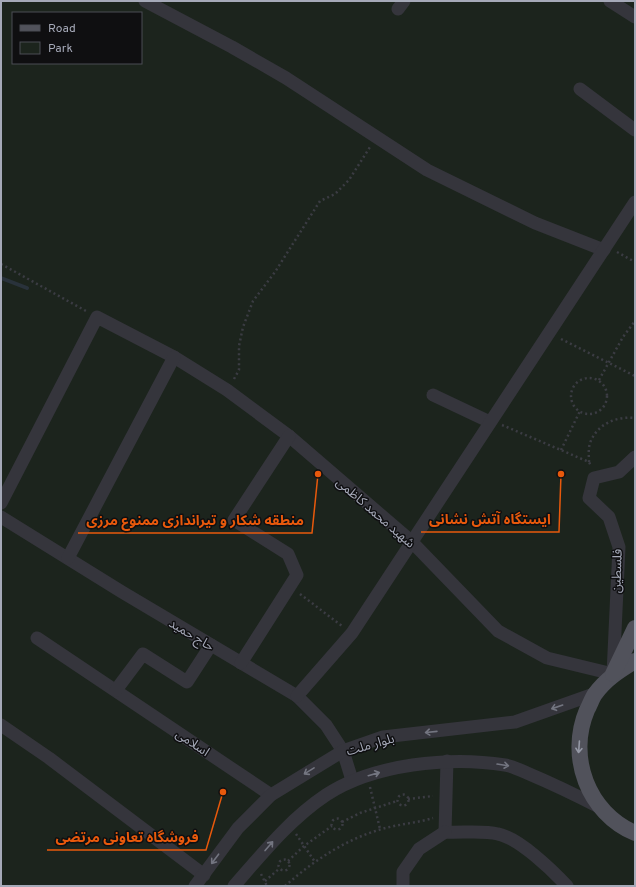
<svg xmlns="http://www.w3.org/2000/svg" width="636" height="887" viewBox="0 0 636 887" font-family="Overpass,'Noto Sans Arabic',sans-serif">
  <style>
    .green { fill: #1c241d; fill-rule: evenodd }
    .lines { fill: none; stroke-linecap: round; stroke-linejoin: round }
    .stream { stroke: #29323b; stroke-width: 4 }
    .path { stroke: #3b3c43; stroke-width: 2.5; stroke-dasharray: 2 3; stroke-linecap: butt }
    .minor { stroke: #35353c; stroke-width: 13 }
    .major { stroke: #51525b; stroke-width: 16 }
    .oneway { stroke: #737580 }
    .oneway2 { stroke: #9498a5 }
    .labels { text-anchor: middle; stroke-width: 3; stroke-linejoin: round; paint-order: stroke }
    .street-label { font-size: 13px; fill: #a5a9b8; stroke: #0f0f11 }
    .leader { fill: none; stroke: #e8590c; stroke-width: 1.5 }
    .callout-dot { fill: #e8590c; stroke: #0f0f11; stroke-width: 1.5 }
    .callout-label { font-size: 14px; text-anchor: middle; font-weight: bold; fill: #e8590c; stroke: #0f0f11; stroke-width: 3; stroke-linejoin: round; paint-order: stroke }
  </style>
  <rect width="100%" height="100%" fill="#141416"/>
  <!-- green -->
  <path class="green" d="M1 1H635V886H1ZM13 13H141V63H13Z"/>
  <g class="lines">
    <!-- stream -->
    <polyline class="stream" points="1,278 27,288"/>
    <!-- path -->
    <g class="path">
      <polyline points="617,252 635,262"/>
      <polyline points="1,264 86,311"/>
      <polyline points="561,339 635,376"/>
      <circle cx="589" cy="396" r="18"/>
      <polyline points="234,379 239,370 239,346 243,327 253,301 275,272 320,201 335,194 349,180 370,147"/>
      <polyline points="599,380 623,337 635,321"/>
      <polyline points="502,425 589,462 591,466"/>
      <polyline points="561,450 580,411"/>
      <path d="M589 462C589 457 588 449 590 443 597 424 616 416 635 418"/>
      <polyline points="300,594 342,626"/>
      <polyline points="370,787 380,829"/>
      <circle cx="403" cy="800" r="5.5"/>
      <polyline points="408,799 433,796"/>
      <circle cx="337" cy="824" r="5.5"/>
      <polyline points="342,822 360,813 397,801"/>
      <polyline points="296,834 315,862"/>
      <circle cx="284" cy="865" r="5.5"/>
      <polyline points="288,861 304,846 332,826"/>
      <polyline points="261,874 267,886"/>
      <polyline points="265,881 280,868"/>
      <path d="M285 886C313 861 346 839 382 829 399 824 417 823 433 818"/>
    </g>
    <!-- minor -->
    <g class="minor">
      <polyline points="145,1 232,47 286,78 427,170 535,223 604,250"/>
      <polyline points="610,1 635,17"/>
      <polyline points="398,9 404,1"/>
      <polyline points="580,89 635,130"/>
      <polyline points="433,395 490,422"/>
      <polyline points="1,503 97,317 174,357 227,390 289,436 411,541 498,631 547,658 613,674 619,547 609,517 589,498 594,478 619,472 635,457"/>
      <polyline points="1,517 122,592 297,696 326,725 343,751 352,780"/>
      <polyline points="68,558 174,357"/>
      <polyline points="37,638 271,795"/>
      <polyline points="241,663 297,575 288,554 234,520 289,436"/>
      <polyline points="116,690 143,654 187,682 211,645"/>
      <polyline points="297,696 352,633 635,202"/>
      <polyline points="1,725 49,758 204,875"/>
      <path d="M447 761 445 832C461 833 483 830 498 834 519 838 552 870 567 886"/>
      <polyline points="195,886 238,828 271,795 343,751 383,737 515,722 594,694"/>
      <path d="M234 886C262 854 290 819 326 795 373 764 450 756 505 765 512 766 520 770 527 773 553 784 576 795 601 808"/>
      <polyline points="403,886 403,872 419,849 445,832"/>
    </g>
    <!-- major -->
    <g class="major">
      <path d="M635 661C620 670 606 679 595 694 592 698 590 705 587 710 567 757 588 813 635 833"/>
      <polyline points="613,674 635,628"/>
    </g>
  </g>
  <!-- one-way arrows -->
  <defs><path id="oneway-shaft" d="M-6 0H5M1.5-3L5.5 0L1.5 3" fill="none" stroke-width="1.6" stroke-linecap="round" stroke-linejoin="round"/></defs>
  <g class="oneway">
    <use href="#oneway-shaft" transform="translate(557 707) rotate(161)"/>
    <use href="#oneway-shaft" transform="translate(431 732) rotate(174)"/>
    <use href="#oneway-shaft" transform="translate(503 765) rotate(9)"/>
    <use href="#oneway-shaft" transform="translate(309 771) rotate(148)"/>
    <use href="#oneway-shaft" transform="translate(374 774) rotate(-16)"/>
    <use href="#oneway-shaft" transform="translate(269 846) rotate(-49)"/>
    <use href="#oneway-shaft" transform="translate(215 859) rotate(127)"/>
  </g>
  <use class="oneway2" href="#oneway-shaft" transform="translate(579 747) rotate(94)"/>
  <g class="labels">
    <!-- street labels -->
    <g class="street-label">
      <text transform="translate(376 512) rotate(41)" y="5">شهید محمد کاظمی</text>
      <text transform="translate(616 571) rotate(-88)" y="5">فلسطین</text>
      <text transform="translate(192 634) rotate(31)" y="5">حاج حمید</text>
      <text transform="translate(193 742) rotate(34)" y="5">اسلامی</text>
      <text transform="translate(370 744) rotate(-16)" y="5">بلوار ملت</text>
    </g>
  </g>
  <!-- callouts -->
  <path class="leader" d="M561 474L559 532H421M318 474L312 533H78M223 792L206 850H47"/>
  <g class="callout-dot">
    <circle cx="561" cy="474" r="4"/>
    <circle cx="318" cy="474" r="4"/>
    <circle cx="223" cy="792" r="4"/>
  </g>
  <g class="callout-label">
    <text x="490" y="524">ایستگاه آتش نشانی</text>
    <text x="195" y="525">منطقه شکار و تیراندازی ممنوع مرزی</text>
    <text x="127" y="842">فروشگاه تعاونی مرتضی</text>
  </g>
  <!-- border -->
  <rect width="636" height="887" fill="none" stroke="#a5a9b8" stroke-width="4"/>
  <!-- legend -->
  <rect x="12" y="12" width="130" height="52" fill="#0f0f11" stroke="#4b4d54"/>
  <rect x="20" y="25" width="20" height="6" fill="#51525b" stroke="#4b4d54"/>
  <text x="48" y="32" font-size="12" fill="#a5a9b8">Road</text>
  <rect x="20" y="42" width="20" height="12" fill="#1c241d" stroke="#4b4d54"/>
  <text x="48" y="52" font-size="12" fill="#a5a9b8">Park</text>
</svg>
